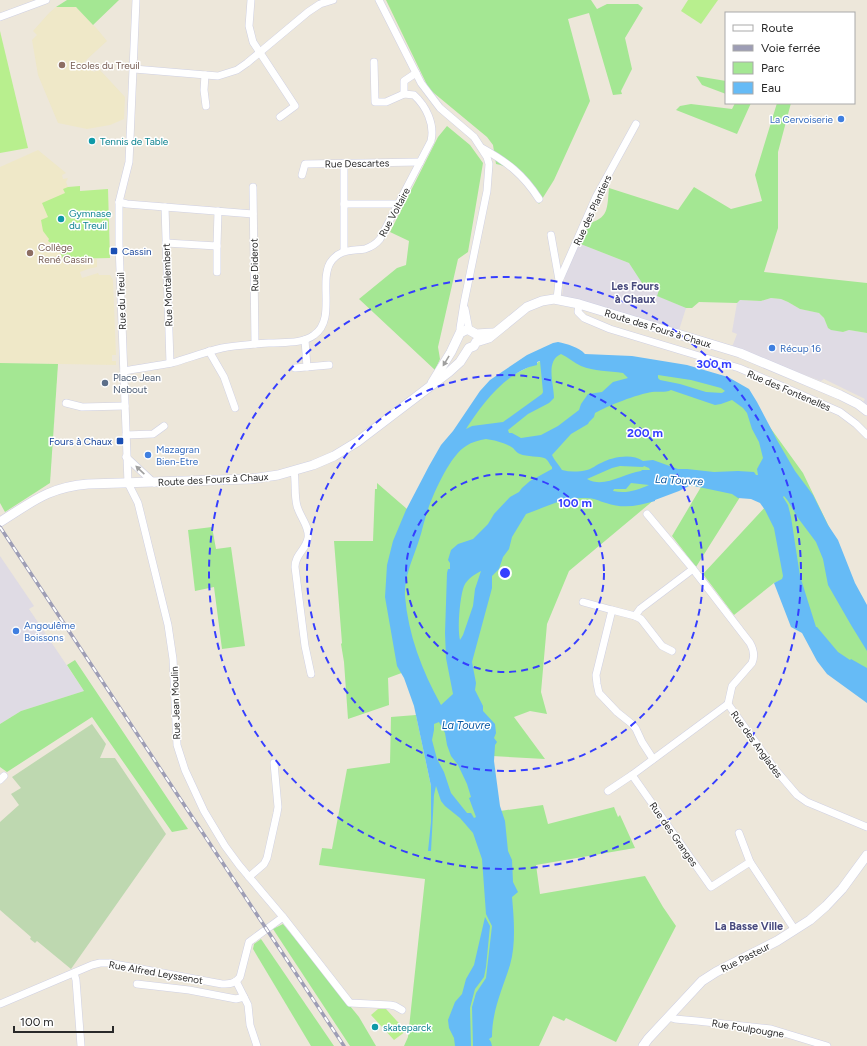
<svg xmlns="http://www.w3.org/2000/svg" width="867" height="1046" viewBox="0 0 867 1046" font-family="Figtree,sans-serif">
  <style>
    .industrial { fill: #dfdbe4 }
    .education { fill: #efe8c8 }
    .green { fill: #a4e793 }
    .cemetery { fill: #bed8b0 }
    .pitch { fill: #b8ef8e }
    .water { fill: #66bbf6; fill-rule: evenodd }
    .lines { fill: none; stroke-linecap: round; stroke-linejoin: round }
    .minor-casing { stroke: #cfd0e3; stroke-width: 8 }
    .tertiary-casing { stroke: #cfd0e3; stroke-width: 10 }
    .minor { stroke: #fff; stroke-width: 7 }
    .tertiary { stroke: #fff; stroke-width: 9 }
    .rail-casing { stroke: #9d9db5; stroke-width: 3.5 }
    .rail { stroke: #fff; stroke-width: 2; stroke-dasharray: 6; stroke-linecap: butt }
    .oneway { fill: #9f9f9f }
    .ring { fill: none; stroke: #353eff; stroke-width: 2; stroke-dasharray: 7 5 }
    .education-dot { fill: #8d6e63; stroke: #fff; stroke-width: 1.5 }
    .shop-dot { fill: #3f7fe0; stroke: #fff; stroke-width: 1.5 }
    .culture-dot { fill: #0f9aa8; stroke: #fff; stroke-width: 1.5 }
    .transit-dot { fill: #1a4fb4; stroke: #fff; stroke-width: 1.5 }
    .service-dot { fill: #5c6f8a; stroke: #fff; stroke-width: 1.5 }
    .labels { text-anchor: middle; stroke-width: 3; stroke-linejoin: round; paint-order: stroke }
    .education-label { font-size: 10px; fill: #785e54; stroke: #fff; text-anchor: start }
    .shop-label { font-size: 10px; fill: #366cbe; stroke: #fff; text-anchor: start }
    .culture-label { font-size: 10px; fill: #0d838f; stroke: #fff; text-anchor: start }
    .street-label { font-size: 10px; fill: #292929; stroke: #fff }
    .transit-label { font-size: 10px; fill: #164399; stroke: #fff; text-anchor: start }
    .service-label { font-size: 10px; fill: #4e5e75; stroke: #fff; text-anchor: start }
    .neighbourhood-label { font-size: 11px; font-weight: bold; fill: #47497d; stroke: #fff }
    .water-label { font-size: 11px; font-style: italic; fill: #0555a1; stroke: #fff }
    .centre { fill: #353eff; stroke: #fff; stroke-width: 2 }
    .ring-label { font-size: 12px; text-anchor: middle; font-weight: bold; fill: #353eff; stroke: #fff; stroke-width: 3; stroke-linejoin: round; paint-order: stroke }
  </style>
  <rect width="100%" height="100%" fill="#ede7da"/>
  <!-- industrial -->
  <g class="industrial">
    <polygon points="578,243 629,263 642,282 659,290 658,296 686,308 679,330 562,296 566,269"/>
    <polygon points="771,298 781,299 788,302 800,309 819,313 824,318 828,328 843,332 849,330 867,333 867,405 863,402 865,399 824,379 821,381 732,347 737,334 732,332 737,303 740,300 761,301"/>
    <polygon points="0,556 34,606 29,609 84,691 21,711 0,724"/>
  </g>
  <!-- education -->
  <g class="education">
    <polygon points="56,7 76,7 98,30 107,41 84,62 94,72 99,69 125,97 124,119 110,125 87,129 58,123 38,75 32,40 37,35 33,31 49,13"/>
    <polygon points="38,150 66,173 62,175 63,179 68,178 66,182 68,187 64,189 65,193 48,217 49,239 48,241 58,248 63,259 97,259 97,267 88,269 80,272 82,278 98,273 99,275 110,275 113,280 116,355 112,355 112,361 116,361 116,365 0,363 0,167"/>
  </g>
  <!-- green -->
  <g class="green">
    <polygon points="67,0 119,0 93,25 76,7 56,7"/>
    <path d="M386 0H591L597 9 607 4H638L643 8 625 38 632 69 621 91 622 94 613 95 589 13 568 19 590 101 554 180 539 204C529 189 516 167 496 164L493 145 487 137 429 89Z"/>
    <polygon points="696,76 726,81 726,94 702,85"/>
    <polygon points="735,103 751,103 737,134 676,110 680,106 691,104 732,109"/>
    <path d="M777 103H791L778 152V228L764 272 867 283V333L849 330 843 332 831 330 828 328 824 318 819 313 800 309 788 302 781 299 771 298 761 301 740 300 737 303 699 302 692 308H686L657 296 659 290 642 283 629 263 578 243 587 224C609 218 607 209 609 188L678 210 694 187 731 209 762 201 755 175Z"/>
    <polygon points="447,126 470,145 483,163 468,252 458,259 438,347 440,359 435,370 359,299 397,268 406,265 409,241 390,232 438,137"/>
    <polygon points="560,351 652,364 746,394 803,473 845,560 858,593 867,607 867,685 825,661 792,576 774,583 734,615 703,574 768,504 742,494 696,567 672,536 701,487 688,485 654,500 569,571 547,624 541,692 547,714 530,711 514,717 545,759 492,756 500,811 543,805 548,824 614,807 618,817 620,815 635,848 536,865 540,894 645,876 663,907 676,926 616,1042 566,1018 564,1021 553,1016 539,1046 404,1046 408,1037 425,879 319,865 322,848 332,849 347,769 390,763 391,717 416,715 431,786 431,817 435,782 407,671 388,678 389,705 348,719 344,662 341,644 342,643 334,541 373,541 375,489 377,489 377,483 407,509 480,401 501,381"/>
    <polygon points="0,363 58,364 50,483 5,512 0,503"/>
    <polygon points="212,527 216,549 231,547 245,646 222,649 214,587 195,591 188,530"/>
    <polygon points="75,660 188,829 172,832 92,717 7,772 0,767 0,724 21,711 84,691 67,665"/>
    <polygon points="283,924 359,1017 376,1046 350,1046 273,929"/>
    <polygon points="261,939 334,1046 311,1046 253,949 254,944"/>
  </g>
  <!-- cemetery -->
  <polygon class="cemetery" points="92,724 106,744 100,758 115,758 166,834 71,969 37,941 35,943 30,939 31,937 0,910 0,822 19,805 11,794 21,788 12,777"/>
  <!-- pitch -->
  <g class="pitch">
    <polygon points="688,0 718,0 701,24 681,11"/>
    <polygon points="0,31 28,148 0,153"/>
    <polygon points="80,186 80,191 108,189 110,258 63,259 58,248 48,241 49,239 43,231 41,220 48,217 42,203 65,193 63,189 68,187"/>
    <polygon points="378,1009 386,1009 406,1031 394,1040 371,1015"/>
  </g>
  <!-- water -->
  <g class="water">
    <path d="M558 342C567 344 579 347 585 354L632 356 687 365 728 377 749 389 757 402 777 440 795 471 813 495 828 525 838 540 855 583 867 605V651L851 625 828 585 823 559 816 542 798 518 788 501 784 496 783 497 788 505 791 517 800 576 816 627H817L838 652 850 660 851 659 867 668V703L827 674 817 661 802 633 791 627 774 583 782 579 783 576 774 528 765 510 760 503 751 499 738 498 732 494 694 486H689L679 491 655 500V501C638 506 623 509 606 503 599 501 594 498 586 498 561 497 547 507 526 514L512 537 509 549 503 557 499 569 492 576V588L472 662 476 683 475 690 483 706V711L495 724 496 733 494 738 497 742 495 745 494 761 500 806 505 821 508 851 512 860 513 882 518 892 512 897C514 919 516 944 510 965 502 990 492 1011 492 1037L489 1039 491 1042 492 1046H473L472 1007 476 993 486 978 492 926 486 914 482 859 473 833 460 818 445 806 441 801 436 786 434 795 431 851H428L431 822V786L414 706 404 678 397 666 385 597 387 565 393 541 406 510 429 466 441 445 453 431 480 391 490 380 527 355 553 343ZM561 354C568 357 574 363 581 366 594 371 609 371 623 373L628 378 613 382 602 392 588 394 581 404 579 410 558 426 541 435 521 438 512 433H509L508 430 528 414 549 403 554 398C554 384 545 361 561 354ZM540 361 543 392 542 394 503 422 472 426 466 429C482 404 507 371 537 365V362ZM658 375 691 380 721 388 725 391 722 393 706 392 680 384 660 380 658 378ZM671 390 715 405 721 404 732 400 743 408 747 413 752 429 759 442 763 458 757 469 758 475H756L754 472 738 471 714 472 687 469H678L653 460 643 461C632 453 612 457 601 463 596 465 592 469 587 470 578 472 570 472 562 470 559 465 554 460 552 455L571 434 588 424 589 422 594 417 595 413C607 406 638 394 652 392 658 391 665 393 671 390ZM486 439C494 440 506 443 513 448 515 450 517 453 520 454 526 457 541 456 544 458 548 459 549 464 552 467V469L530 481 522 488 519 492 510 497 494 514 488 524 473 539 458 544 451 550 448 560 450 563V569H448L447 573 445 633 446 658 453 694 441 705C422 671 408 634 405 596 404 575 414 557 420 537 422 531 423 525 425 519 430 500 449 456 466 446 472 442 479 440 486 439ZM620 466 643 467 644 466 649 468 650 470H642L641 471C624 473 604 489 587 479L612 468ZM631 483 649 485C637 490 627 494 613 491L614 489H626ZM481 571 475 589 473 606 463 635 460 640C457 629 460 596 464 586 467 579 475 574 481 571ZM439 722 445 733 447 745 451 756 458 765 467 784 471 797 469 798 476 817 474 818 471 813H467L451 793 444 772 437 759 432 740 434 730V724Z"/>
    <polygon points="485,917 490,926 486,967 484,977 475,989 470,1008 471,1046 455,1046 454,1038 449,1028 448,1020 455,1002 462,994 466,979 474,965"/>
  </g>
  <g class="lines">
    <!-- minor casing -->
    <g class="minor-casing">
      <g id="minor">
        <polyline points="136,0 129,162 119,202 119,244 128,483 138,503 168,625 173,659 177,745 185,770 204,811 225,846 239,865 283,917 350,1003 390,1005 395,1006 402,1010"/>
        <polyline points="251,0 249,26 253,42 295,106 280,117"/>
        <polyline points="379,0 421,83 440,108 474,137 487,157 489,164 487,191 464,303 460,328 460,333"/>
        <polyline points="0,17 46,0"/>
        <polyline points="374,62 375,102 386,102 404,94"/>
        <polyline points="134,69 218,76 237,70 247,63 308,12 320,4 333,0"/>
        <polyline points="205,75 204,90 206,106"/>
        <path d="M482 148C507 162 523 174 539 199"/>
        <polyline points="344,163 344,204 398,204"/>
        <polyline points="302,175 305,164 420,162"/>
        <polyline points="253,187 255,344"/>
        <polyline points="119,202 127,204 253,214"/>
        <polyline points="344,204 344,251"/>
        <polyline points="165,207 170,363"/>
        <polyline points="551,235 559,280"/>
        <polyline points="166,243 217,246 218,211"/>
        <polyline points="217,246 217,272"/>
        <polyline points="557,299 559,281 596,197 636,124"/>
        <polyline points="579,304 578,312 584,318 610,329 739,368 779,385 840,412 856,424 867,435"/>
        <polyline points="465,309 469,330"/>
        <polyline points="305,340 307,367"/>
        <polyline points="209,351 224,377 235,408"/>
        <polyline points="295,368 329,365"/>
        <path d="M124 371C140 368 156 366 172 363 189 358 205 352 222 348 237 345 254 344 270 343 284 342 302 344 314 335 336 320 319 283 330 263 339 249 351 251 365 249 371 247 376 244 380 239L431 141C435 124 426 106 414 95L404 94V81L416 73"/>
        <polyline points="66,403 82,407 125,406"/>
        <polyline points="126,435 153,434 164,426"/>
        <polyline points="126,457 154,483"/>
        <path d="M294 471C296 482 294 495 297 506 300 517 310 527 308 538 306 550 295 554 295 567L305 646 311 674"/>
        <path d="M647 514 693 569 750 643C754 650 755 656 752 663L732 686 728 704 774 768 797 795 807 802 867 827"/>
        <polyline points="583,602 612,610"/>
        <polyline points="635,616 641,619 662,646 672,651"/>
        <polyline points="728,704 632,775 711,887 750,862"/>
        <polyline points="653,759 642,742 636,729 632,724 617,712 599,693 597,684 596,675 612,610 635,616 640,609 693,569"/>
        <polyline points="0,780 4,776"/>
        <polyline points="608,791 632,775"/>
        <polyline points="739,833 750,862 795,930"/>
        <polyline points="249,877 264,864 267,858 277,813 278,807 274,763"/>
        <polyline points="74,973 76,980 81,1046"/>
        <polyline points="236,981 248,1005 250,1025 257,1046"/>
        <polyline points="137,984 189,990 236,999 244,997"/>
        <path d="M0 1004 92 965 100 963H109L222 984C229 984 235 984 240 977L249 942 283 917"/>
        <polyline points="668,1017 675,1019 697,1021 771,1029 827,1046"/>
      </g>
    </g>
    <!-- tertiary casing -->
    <g class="tertiary-casing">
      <g id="tertiary">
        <polyline points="432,383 451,352 460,333 466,330 469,330 476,334 493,333"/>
        <path d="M0 522C32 502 49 487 88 484L250 479 278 475 313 465 334 456 357 442 449 372 460 362 469 348 474 346 476 342 489 338 527 307 542 301 554 299 579 304 740 353 840 395 858 404 867 411"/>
        <polyline points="643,1046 648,1039 702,981 716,972 777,941 810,920 826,906 842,889 867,855"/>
      </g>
    </g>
    <!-- minor -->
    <use href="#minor" class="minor"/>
    <!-- tertiary -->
    <use href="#tertiary" class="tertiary"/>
    <!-- rail casing -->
    <g class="rail-casing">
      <polyline id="rail" points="0,527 344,1046"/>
    </g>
    <!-- rail -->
    <use href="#rail" class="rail"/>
  </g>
  <!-- one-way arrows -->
  <defs><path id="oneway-solid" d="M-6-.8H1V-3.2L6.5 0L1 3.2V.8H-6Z"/></defs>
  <g class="oneway">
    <use href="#oneway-solid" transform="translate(446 361) rotate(121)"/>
    <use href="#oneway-solid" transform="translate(140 470) rotate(-137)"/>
  </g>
  <!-- distance rings -->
  <g class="ring">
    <circle cx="505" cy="573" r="99"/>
    <circle cx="505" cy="573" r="198"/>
    <circle cx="505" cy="573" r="296"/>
  </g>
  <!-- markers -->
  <g class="education-dot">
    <circle cx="62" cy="65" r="4"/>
    <circle cx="30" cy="253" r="4"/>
  </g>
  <g class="shop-dot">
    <circle cx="841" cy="119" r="4"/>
    <circle cx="772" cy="348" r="4"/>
    <circle cx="148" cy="455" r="4"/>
    <circle cx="16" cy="631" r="4"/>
  </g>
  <g class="culture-dot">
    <circle cx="92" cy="141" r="4"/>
    <circle cx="61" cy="219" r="4"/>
    <circle cx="375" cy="1027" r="4"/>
  </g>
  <g class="transit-dot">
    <rect x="110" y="247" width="8" height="8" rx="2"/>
    <rect x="116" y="437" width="8" height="8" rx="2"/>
  </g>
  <circle class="service-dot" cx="105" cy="383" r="4"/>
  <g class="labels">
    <!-- education labels -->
    <g class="education-label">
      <text x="70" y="69">Ecoles du Treuil</text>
      <text x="38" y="251">Collège<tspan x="38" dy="12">René Cassin</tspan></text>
    </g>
    <!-- shop labels -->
    <g class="shop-label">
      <text x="833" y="123" text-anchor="end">La Cervoiserie</text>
      <text x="780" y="352">Récup 16</text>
      <text x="156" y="453">Mazagran<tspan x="156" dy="12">Bien-Etre</tspan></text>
      <text x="24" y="629">Angoulême<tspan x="24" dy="12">Boissons</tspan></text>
    </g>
    <!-- culture labels -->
    <g class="culture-label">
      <text x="100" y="145">Tennis de Table</text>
      <text x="69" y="217">Gymnase<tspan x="69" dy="12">du Treuil</tspan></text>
      <text x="383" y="1031">skateparck</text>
    </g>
    <!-- street labels -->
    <g class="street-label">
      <text transform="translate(357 163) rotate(-1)" y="4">Rue Descartes</text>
      <text transform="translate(592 210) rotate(-65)" y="4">Rue des Plantiers</text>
      <text transform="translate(394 212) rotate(-62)" y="4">Rue Voltaire</text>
      <text transform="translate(254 265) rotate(-91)" y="4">Rue Diderot</text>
      <text transform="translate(167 285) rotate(-92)" y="4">Rue Montalembert</text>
      <text transform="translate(121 301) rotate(-92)" y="4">Rue du Treuil</text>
      <text transform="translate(658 328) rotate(17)" y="4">Route des Fours à Chaux</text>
      <text transform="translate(789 390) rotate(23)" y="4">Rue des Fontenelles</text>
      <text transform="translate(213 479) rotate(-3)" y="4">Route des Fours à Chaux</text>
      <text transform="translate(175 703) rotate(-92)" y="4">Rue Jean Moulin</text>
      <text transform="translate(757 744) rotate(54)" y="4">Rue des Anglades</text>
      <text transform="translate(674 834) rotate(55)" y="4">Rue des Granges</text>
      <text transform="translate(745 957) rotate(-27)" y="4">Rue Pasteur</text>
      <text transform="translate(156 972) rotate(10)" y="4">Rue Alfred Leyssenot</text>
      <text transform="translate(748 1028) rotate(9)" y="4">Rue Foulpougne</text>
    </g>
    <!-- transit labels -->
    <g class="transit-label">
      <text x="122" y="255">Cassin</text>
      <text x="112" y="445" text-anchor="end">Fours à Chaux</text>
    </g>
    <!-- service labels -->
    <g class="service-label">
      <text x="113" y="381">Place Jean<tspan x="113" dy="12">Nebout</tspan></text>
    </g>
    <!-- neighbourhood labels -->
    <g class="neighbourhood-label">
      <text x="635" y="290">Les Fours<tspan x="635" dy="13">à Chaux</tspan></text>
      <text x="749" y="930">La Basse Ville</text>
    </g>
    <!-- water labels -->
    <g class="water-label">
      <text transform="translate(679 480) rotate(3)" y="4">La Touvre</text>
      <text x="466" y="729">La Touvre</text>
    </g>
  </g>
  <circle cx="505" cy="573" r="6" class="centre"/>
  <g class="ring-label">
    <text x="714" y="368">300 m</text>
    <text x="645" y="437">200 m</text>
    <text x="575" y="507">100 m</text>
  </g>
  <!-- legend -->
  <rect x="725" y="12" width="130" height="92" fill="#ffffff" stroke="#a9a9a9"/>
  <rect x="733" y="25" width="20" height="6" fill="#ffffff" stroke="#a9a9a9"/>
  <text x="761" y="32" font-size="12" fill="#292929">Route</text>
  <rect x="733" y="45" width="20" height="6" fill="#9d9db5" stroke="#a9a9a9"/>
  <text x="761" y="52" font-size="12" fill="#292929">Voie ferrée</text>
  <rect x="733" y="62" width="20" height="12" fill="#a4e793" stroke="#a9a9a9"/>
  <text x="761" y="72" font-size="12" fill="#292929">Parc</text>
  <rect x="733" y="82" width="20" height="12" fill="#66bbf6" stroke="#a9a9a9"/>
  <text x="761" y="92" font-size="12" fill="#292929">Eau</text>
  <!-- scale -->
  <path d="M14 1026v6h99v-6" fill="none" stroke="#292929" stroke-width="2"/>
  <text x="20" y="1026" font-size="12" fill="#292929" stroke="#ffffff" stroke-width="3" paint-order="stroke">100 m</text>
</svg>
